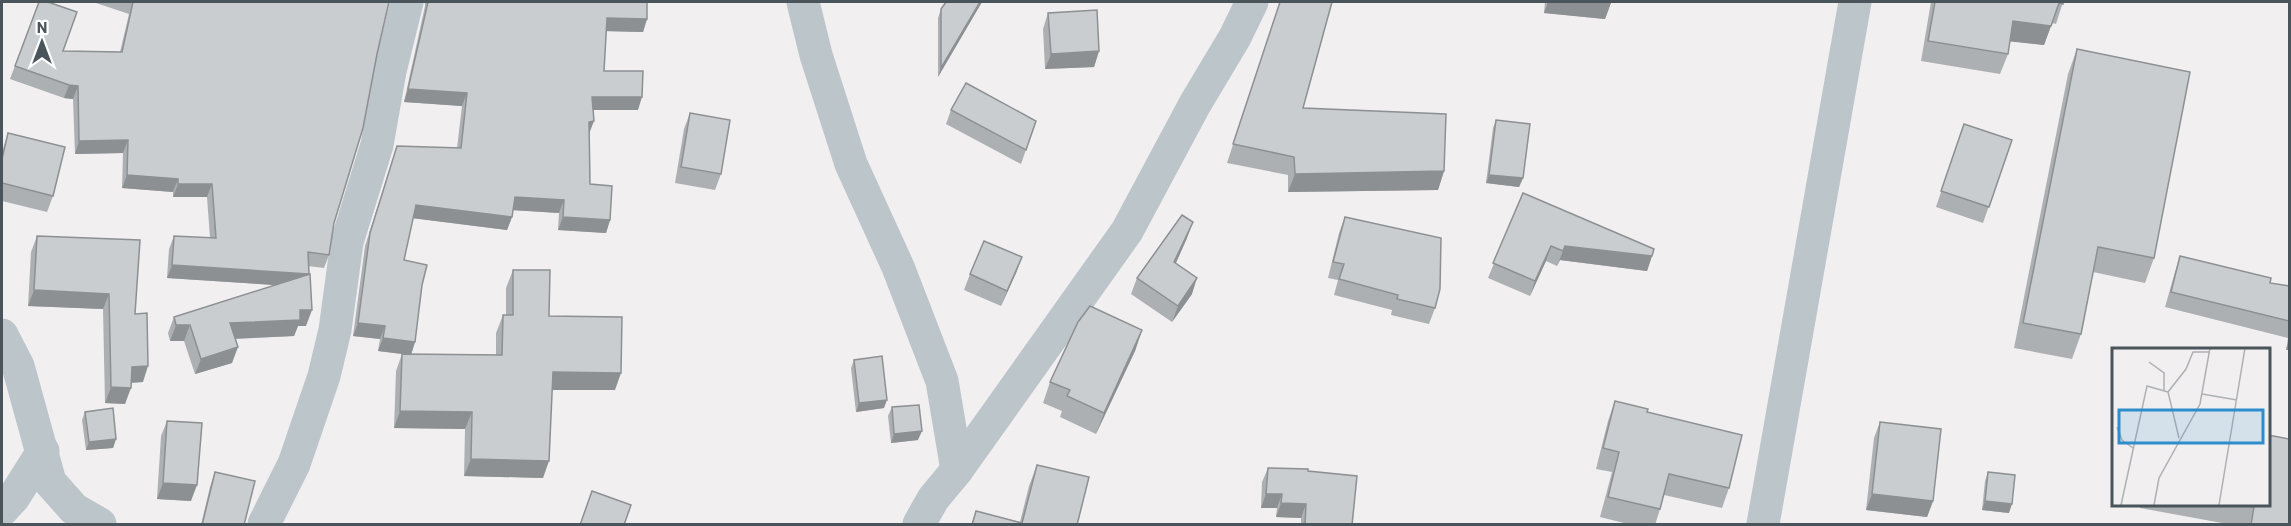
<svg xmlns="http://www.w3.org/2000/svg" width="2291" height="526" viewBox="0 0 2291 526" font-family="Barlow,sans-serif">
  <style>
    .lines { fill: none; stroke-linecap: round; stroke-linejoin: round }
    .street { stroke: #bcc5ca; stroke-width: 33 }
    .wall { fill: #adb0b3 }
    .shaded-wall { fill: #8d9092 }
    .building { fill: #c9cdd0; stroke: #8d9092; stroke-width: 1.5 }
    .inset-road { fill: none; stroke: #aeb1b4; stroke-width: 1.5 }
    .view { fill: #2e8ecc; fill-opacity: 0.15; stroke: #2e8ecc; stroke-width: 3 }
    .inset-edge { fill: none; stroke: #49555a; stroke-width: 3 }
  </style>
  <rect width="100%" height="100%" fill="#f1eff0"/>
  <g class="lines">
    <!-- street -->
    <g class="street">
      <polyline points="803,2 816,55 851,164 898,267 942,381 957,470"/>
      <polyline points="2,335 18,366 50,482 74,509 100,524"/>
      <polyline points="2,510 14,497 43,451"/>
      <polyline points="264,524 294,464 324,376 335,330 347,242 377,145 390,71 407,2"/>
      <polyline points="919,524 933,499 957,470 1127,231 1195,104 1235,37 1252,2"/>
      <polyline points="1763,524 1855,2"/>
    </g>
  </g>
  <!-- wall -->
  <g class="wall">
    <polygon points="39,2 63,51 120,52 129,14 93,2 389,2 334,223 329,255 324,268 308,266 306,326 298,326 294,336 235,339 232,363 195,374 184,341 170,341 168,333 174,317 276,285 167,278 169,249 174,236 210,238 207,197 173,197 173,192 122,188 123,153 75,154 73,99 64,98 10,79"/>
    <polygon points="425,2 647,2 647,19 643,32 606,31 604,71 638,110 593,110 589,134 590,184 610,220 606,233 558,230 559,213 513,210 512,217 507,230 413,218 404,260 422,285 415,342 411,354 496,355 496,333 503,315 506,315 506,288 513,270 549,316 615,390 552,390 543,478 464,476 465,429 394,428 396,371 402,354 378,351 380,339 353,336 365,246 397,146 457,148 462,106 404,102 425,6"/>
    <polygon points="946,2 982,2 938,77 938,18 941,9"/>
    <polygon points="1280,2 1332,2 1303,108 1444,171 1438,190 1288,192 1288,175 1227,163"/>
    <polygon points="1545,2 1611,2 1605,19 1544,13"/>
    <polygon points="1931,2 2063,2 2056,24 2052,23 2044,45 2010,41 2008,54 2000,74 1921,61"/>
    <polygon points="1048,13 1099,51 1094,67 1045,69 1043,29"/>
    <polygon points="2077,49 2154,258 2145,283 2093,272 2081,334 2072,359 2014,348 2068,74"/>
    <polygon points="951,110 1036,121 1021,164 946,124"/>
    <polygon points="690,113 721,174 715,190 675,183 684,129"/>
    <polygon points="1496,120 1523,178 1519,187 1486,183 1493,128"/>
    <polygon points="1964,124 2012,140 1983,223 1936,207"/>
    <polygon points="8,133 53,196 47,212 2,201 2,152"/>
    <polygon points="1523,193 1652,256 1647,271 1560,260 1557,266 1546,261 1530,296 1488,278"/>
    <polygon points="1345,217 1435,308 1429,324 1391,315 1392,310 1334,295 1338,280 1328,278 1339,233"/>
    <polygon points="37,236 135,314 143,382 131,383 125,404 105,403 103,309 28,306 31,252"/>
    <polygon points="1187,238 1176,263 1192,294 1172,322 1131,294 1137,278"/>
    <polygon points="2180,256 2270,283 2289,286 2289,350 2286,350 2288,338 2165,307 2175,272"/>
    <polygon points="1022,257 1016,273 1001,306 964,290 970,274"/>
    <polygon points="1142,330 1135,351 1096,434 1060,417 1062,411 1043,403 1050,382"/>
    <polygon points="854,360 884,408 856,412 851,368"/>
    <polygon points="1615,401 1647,412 1729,488 1722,508 1664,495 1660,509 1655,525 1632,525 1600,517 1612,472 1596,469 1608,421"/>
    <polygon points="892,407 918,440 891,443 888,416"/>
    <polygon points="85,412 116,439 113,448 86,450 82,420"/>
    <polygon points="167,421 191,501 157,499 161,436"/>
    <polygon points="1880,422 1933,501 1927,517 1866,510 1874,438"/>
    <polygon points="1037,465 1077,525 971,525 976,511 1020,522 1029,486"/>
    <polygon points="1268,468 1308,471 1352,525 1301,525 1301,518 1276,517 1277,508 1261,508 1262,482"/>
    <polygon points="215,472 244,525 201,525 210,487"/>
    <polygon points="1988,472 2009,513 1982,510 1985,481"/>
    <polygon points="2141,504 2268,504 2289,525 2233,525 2140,508"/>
  </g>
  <!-- shaded-wall -->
  <g class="shaded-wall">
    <polygon points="980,2 982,2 979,7 938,77 941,68"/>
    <polygon points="1548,2 1597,2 1611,3 1605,19 1544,13"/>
    <polygon points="607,18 647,19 643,32 602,31"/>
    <polygon points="2013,21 2051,26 2044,45 2006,41"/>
    <polygon points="1099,51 1094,67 1045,69 1051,54"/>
    <polygon points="69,85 78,86 73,99 64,98"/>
    <polygon points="408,89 467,93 462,106 404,102"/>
    <polygon points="592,97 642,97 638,110 587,110"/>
    <polygon points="594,121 589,134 589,122"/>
    <polygon points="128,140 123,153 75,154 79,141"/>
    <polygon points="1444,171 1438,190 1288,192 1295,174"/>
    <polygon points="127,175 178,179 173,192 122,188"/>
    <polygon points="1489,175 1523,178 1519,187 1486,183"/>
    <polygon points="178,184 212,184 207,197 173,197"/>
    <polygon points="515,197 564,200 559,213 510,210"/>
    <polygon points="416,205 512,217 507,230 411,218"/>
    <polygon points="563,217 610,220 606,233 558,230"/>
    <polygon points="1193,222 1187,238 1169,278 1174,262"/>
    <polygon points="1551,246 1546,261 1530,296 1535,281"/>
    <polygon points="1565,246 1652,256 1647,271 1560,260 1557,266"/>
    <polygon points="1022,257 1016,273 1001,306 1007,291"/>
    <polygon points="172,265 309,274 304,287 167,278"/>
    <polygon points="1197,278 1192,294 1172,322 1178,306"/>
    <polygon points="34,290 109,294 103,309 28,306"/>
    <polygon points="300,310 312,310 306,326 298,326 294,336 224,339 230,323"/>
    <polygon points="358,323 385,326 380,339 353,336"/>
    <polygon points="176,325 190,325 184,341 170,341"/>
    <polygon points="1142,330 1135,351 1096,434 1104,413"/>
    <polygon points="383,338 415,342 411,355 378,351"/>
    <polygon points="2289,340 2289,350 2286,350"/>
    <polygon points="238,347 232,363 195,374 201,359"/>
    <polygon points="148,366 143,382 126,383 132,367"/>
    <polygon points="553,372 621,373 615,390 546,390"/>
    <polygon points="111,387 131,388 125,404 105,403"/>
    <polygon points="887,400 884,408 856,412 859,403"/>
    <polygon points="400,411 472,412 465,429 394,428"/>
    <polygon points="922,431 918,440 891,443 894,434"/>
    <polygon points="116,439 113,448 86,450 89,442"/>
    <polygon points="471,459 549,461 543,478 464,476"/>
    <polygon points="163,483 197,485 191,501 157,499"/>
    <polygon points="1266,494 1282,494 1277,508 1261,508"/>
    <polygon points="1872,494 1933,501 1927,517 1866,510"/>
    <polygon points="1985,501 2012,504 2009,513 1982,510"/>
    <polygon points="1281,503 1306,504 1301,518 1276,517"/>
  </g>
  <!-- building -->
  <g class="building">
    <polygon points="39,2 48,2 77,12 63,51 122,52 133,2 389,2 377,54 363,128 334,223 329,255 308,252 309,274 172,265 174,236 216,238 212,184 178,184 178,179 127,175 128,140 79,141 78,86 69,85 15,66"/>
    <polygon points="428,2 647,2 647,19 607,18 604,71 643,71 642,97 592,97 594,121 589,122 590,184 612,186 610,220 563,217 564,200 515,197 512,217 416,205 404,260 427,265 422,285 415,342 383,338 385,326 358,323 370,233 397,146 461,148 467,93 408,89"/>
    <polygon points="946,2 980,2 941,68 941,9"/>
    <polygon points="1280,2 1332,2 1303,108 1446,114 1444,171 1295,174 1294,157 1233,144"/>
    <polygon points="1935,2 2063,2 2063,4 2059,3 2051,26 2013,21 2008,54 1928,41"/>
    <polygon points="1097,10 1099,51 1051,54 1048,13"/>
    <polygon points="2077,49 2190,72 2154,258 2098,247 2081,334 2023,323"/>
    <polygon points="966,83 1036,121 1026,150 951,110"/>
    <polygon points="690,113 730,120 721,174 681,167"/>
    <polygon points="1496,120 1530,124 1523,178 1489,175"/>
    <polygon points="1964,124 2012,140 1989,207 1941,191"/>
    <polygon points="8,133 65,147 53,196 2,183 2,159"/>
    <polygon points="1523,193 1654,249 1652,256 1565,246 1563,251 1551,246 1535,281 1493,263"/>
    <polygon points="1182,215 1193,222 1174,262 1197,278 1178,306 1137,278"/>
    <polygon points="1345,217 1441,238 1440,289 1435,308 1397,299 1398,295 1339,279 1344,264 1333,262"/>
    <polygon points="37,236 140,240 135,314 147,313 148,366 132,367 131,388 111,387 109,294 34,290"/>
    <polygon points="984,241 1022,257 1007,291 970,274"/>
    <polygon points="2180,256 2271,278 2270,283 2289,286 2289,321 2171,292"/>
    <polygon points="513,270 550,270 549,316 622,317 621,373 553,372 549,461 471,459 472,412 400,411 402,354 502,355 503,315 513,315"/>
    <polygon points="310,274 312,310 300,310 300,320 230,323 238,347 201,359 190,325 176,325 174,317"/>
    <polygon points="1090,306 1142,330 1104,413 1067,396 1070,390 1050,382 1078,322"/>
    <polygon points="882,356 887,400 859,403 854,360"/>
    <polygon points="1615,401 1648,409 1647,412 1742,435 1729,488 1669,474 1660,509 1608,497 1619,452 1603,448"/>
    <polygon points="919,405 922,431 894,434 892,407"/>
    <polygon points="113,408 116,439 89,442 85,412"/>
    <polygon points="167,421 202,423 197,485 163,483"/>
    <polygon points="1880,422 1941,429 1933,501 1872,494"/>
    <polygon points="2268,435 2289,439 2289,525 2251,525 2254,507 2234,504 2268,504"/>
    <polygon points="1037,465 1089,477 1077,525 972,525 976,511 1022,523"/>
    <polygon points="1268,468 1308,469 1308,471 1357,476 1352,525 1305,525 1306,504 1281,503 1282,494 1266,494"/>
    <polygon points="215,472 255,481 244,525 202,525"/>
    <polygon points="1988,472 2015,475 2012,504 1985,501"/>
    <polygon points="592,491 631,505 624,525 580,525"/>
  </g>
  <!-- overview -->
  <g transform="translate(2112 348)">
    <rect width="158" height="158" fill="#f1eff0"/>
    <path class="inset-road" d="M37 14 52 25V42M90 46 125 52M5 79 10 92 21 100M67 90 56 44 74 21 81 4H97M9 157 35 38 56 44M42 157 47 130 88 56 98 0M107 157 133 0"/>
    <path class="view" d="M7 62H151V95H7Z"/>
    <rect width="158" height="158" class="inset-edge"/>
  </g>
  <!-- border -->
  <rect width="2291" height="526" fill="none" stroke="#49555a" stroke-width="6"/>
  <!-- north arrow -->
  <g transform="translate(42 42)" stroke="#ffffff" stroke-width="4.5" paint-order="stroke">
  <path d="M0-4.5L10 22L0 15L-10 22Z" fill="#49555a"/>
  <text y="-9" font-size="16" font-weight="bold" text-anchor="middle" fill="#49555a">N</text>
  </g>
</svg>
